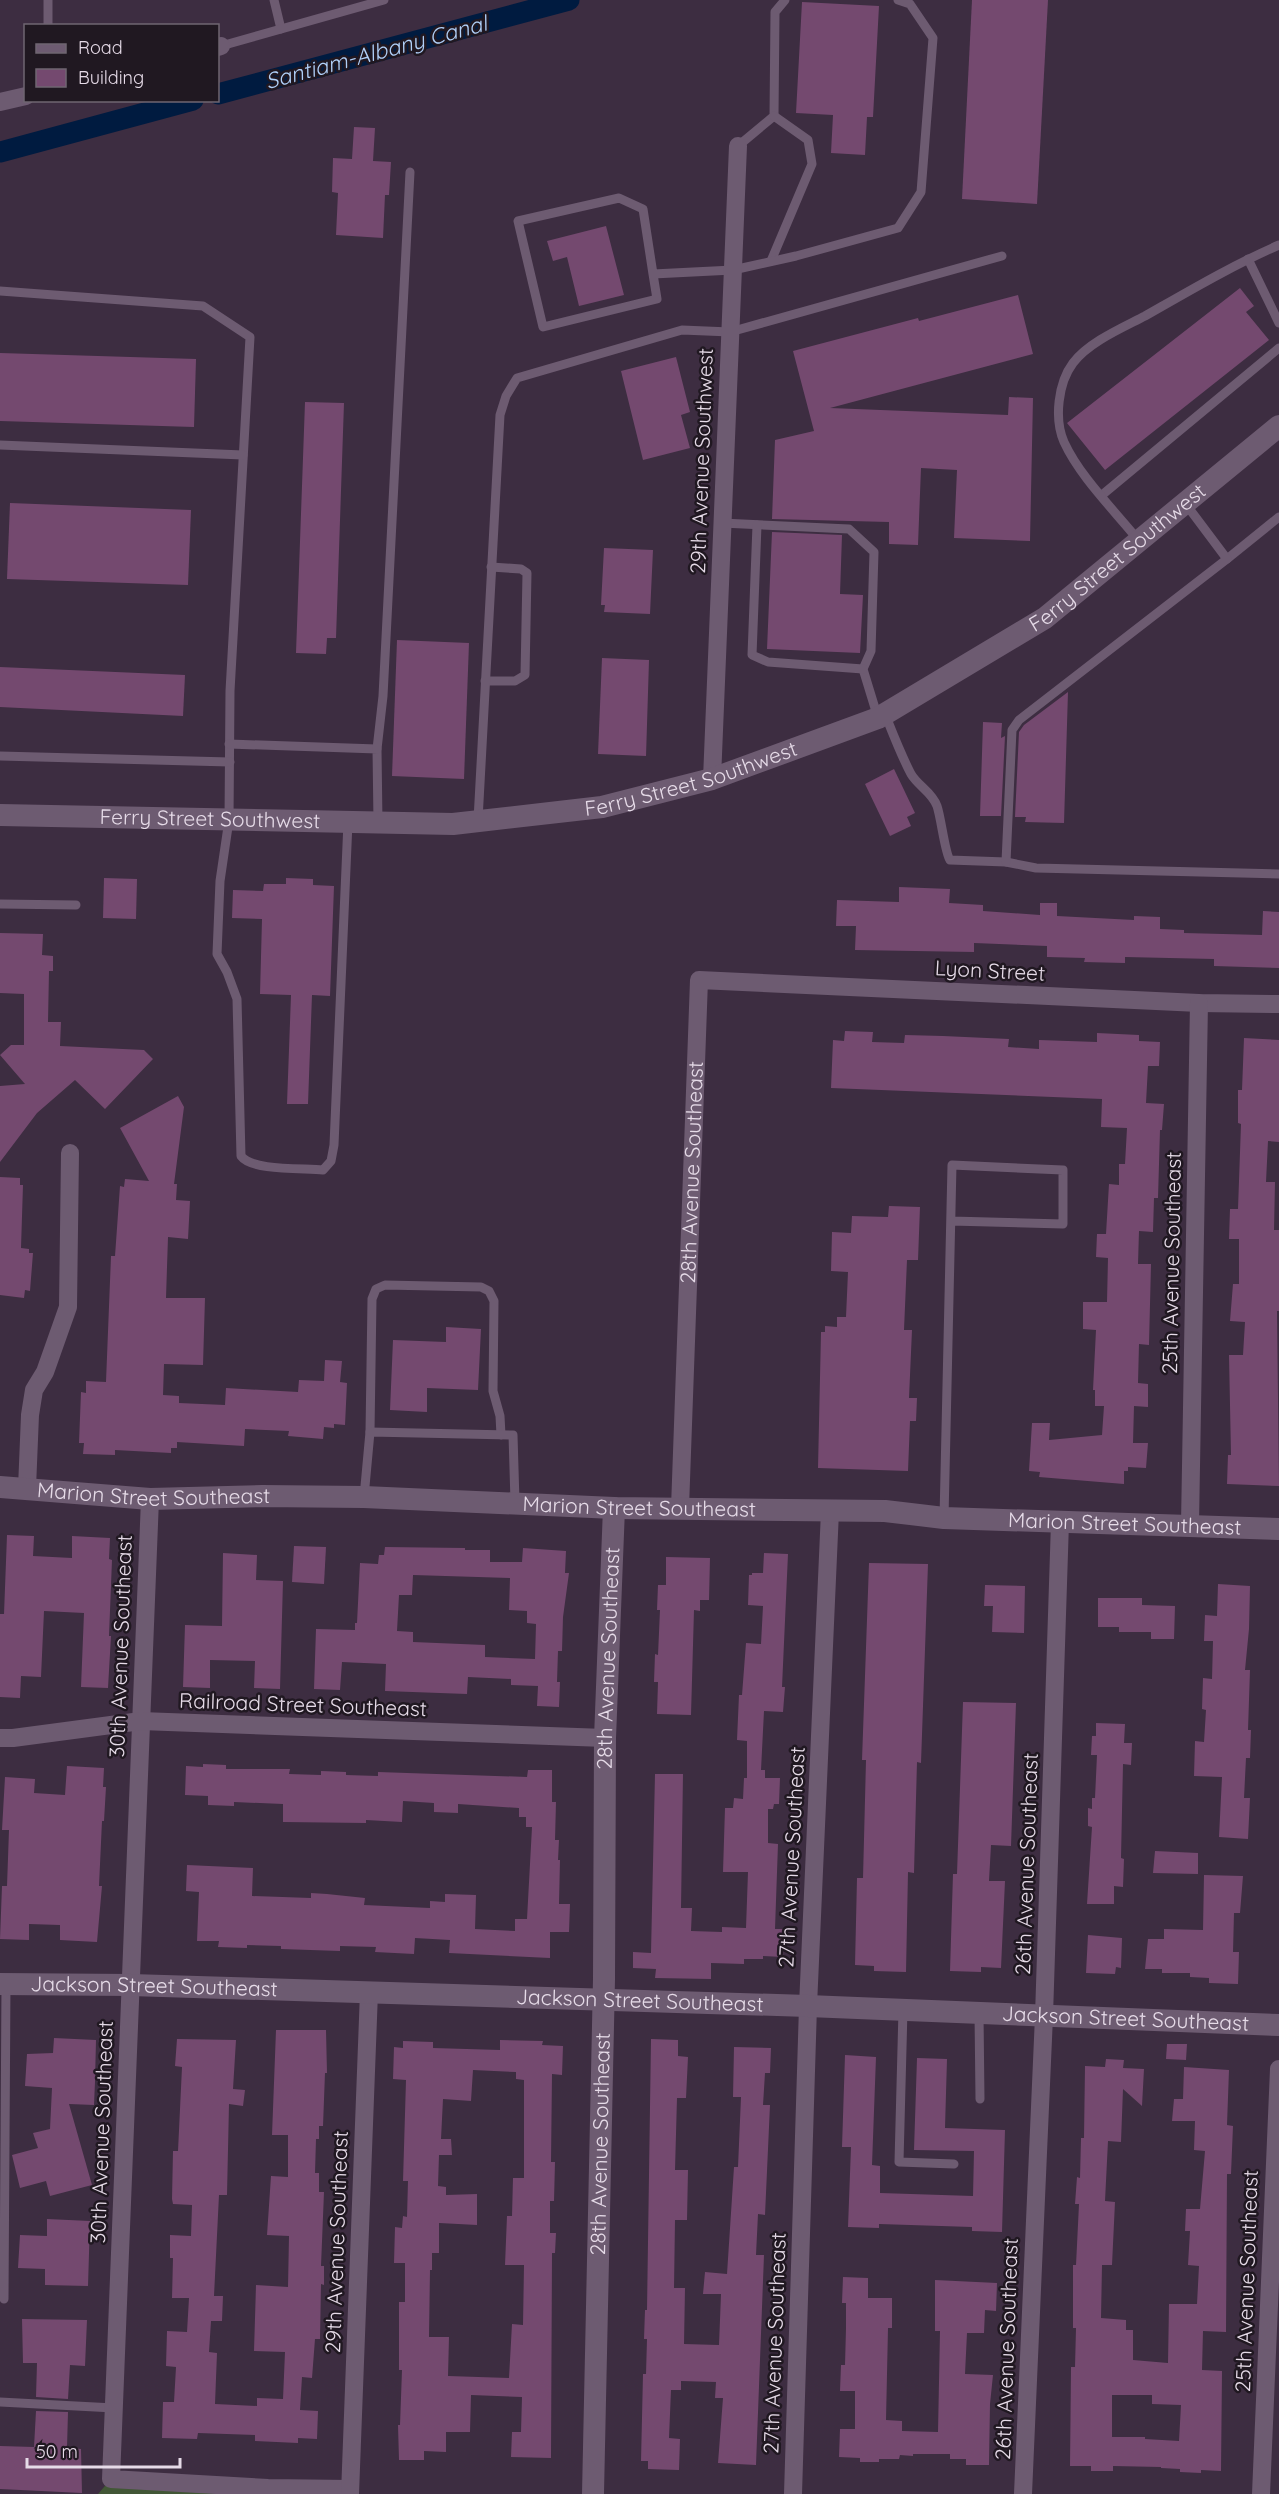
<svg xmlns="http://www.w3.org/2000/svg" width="1279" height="2494" viewBox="0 0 1279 2494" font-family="Quicksand,sans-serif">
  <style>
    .green { fill: #425736 }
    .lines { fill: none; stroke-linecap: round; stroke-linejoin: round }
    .canal { stroke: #001b40; stroke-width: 21 }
    .building { fill: #74496f; fill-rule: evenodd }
    .service { stroke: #6d5b71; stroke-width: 9 }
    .minor { stroke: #6d5b71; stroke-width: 18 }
    .tertiary { stroke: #6d5b71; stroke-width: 22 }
    .labels { text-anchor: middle; stroke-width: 5; stroke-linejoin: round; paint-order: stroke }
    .street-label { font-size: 21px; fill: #e6dbe8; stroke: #201821 }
    .water-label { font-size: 22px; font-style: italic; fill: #b0d0f9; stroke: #201821 }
  </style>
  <rect width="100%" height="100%" fill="#3d2d41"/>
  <!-- green -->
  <polygon class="green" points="111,2479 350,2494 98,2494"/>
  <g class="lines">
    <!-- canal -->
    <g class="canal">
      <polyline points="218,94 569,0"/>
      <polyline points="0,152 193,100"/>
    </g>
  </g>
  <!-- building -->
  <g class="building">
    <polygon points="972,0 1048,0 1037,204 962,199"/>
    <polygon points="802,2 879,6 873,117 867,117 865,155 831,153 833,115 796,113"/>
    <polygon points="354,127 375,128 373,161 391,162 389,195 385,195 383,238 336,235 338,193 332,192 333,158 352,159"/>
    <polygon points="606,226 624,295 579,306 567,257 553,261 547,241"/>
    <polygon points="1240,288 1254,306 1246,312 1269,340 1105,470 1067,423"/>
    <polygon points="1018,295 1033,354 830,408 1008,415 1009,397 1033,398 1030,541 954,538 957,470 921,468 918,545 889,544 889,522 772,519 775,440 814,431 793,351 918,318 919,321"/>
    <polygon points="0,353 196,359 194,427 0,421"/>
    <polygon points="676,357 690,412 681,415 690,448 643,460 621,371"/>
    <polygon points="305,402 344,403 336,638 327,638 326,654 296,653"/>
    <polygon points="10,503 191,510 188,585 7,579"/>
    <polygon points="772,532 842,535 840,594 863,595 860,653 767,649"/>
    <polygon points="604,548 653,550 650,614 604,612 605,605 601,605"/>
    <polygon points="397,640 469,643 464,779 392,776"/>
    <polygon points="602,658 649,660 646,756 598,754"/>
    <polygon points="0,667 185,675 183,716 0,707"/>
    <polygon points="1068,692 1064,823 1025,822 1026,817 1015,817 1019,732 1024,725"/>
    <polygon points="983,722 1002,723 1001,738 1005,736 1001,816 980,816"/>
    <polygon points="894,769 915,813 907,817 911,826 890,836 865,784"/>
    <polygon points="104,878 137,879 136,919 103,918"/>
    <polygon points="286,878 313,879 313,885 334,886 330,996 312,995 308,1104 287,1104 291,995 260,994 262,919 232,918 233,890 263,891 264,884 286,884"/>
    <polygon points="899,887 950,889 949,903 983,905 983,911 1040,915 1040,903 1057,903 1057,916 1134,920 1134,916 1160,917 1160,929 1184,930 1184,933 1262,935 1263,911 1279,912 1279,968 1214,966 1214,959 1125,957 1125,963 1084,962 1085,958 1047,957 1047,946 974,943 974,952 855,950 856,926 836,926 837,900 899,902"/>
    <polygon points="0,933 43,934 42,955 53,956 53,971 49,971 48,1022 61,1022 60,1046 144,1050 153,1059 105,1109 75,1080 37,1113 0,1162 0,1086 25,1084 0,1055 11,1045 24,1045 24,994 0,993"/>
    <polygon points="845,1031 873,1032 872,1042 904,1043 905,1035 943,1036 1009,1039 1008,1047 1039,1049 1039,1040 1097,1042 1097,1033 1139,1035 1139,1041 1160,1042 1159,1066 1148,1066 1146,1103 1164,1104 1162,1130 1160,1130 1158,1198 1154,1198 1153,1232 1139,1231 1138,1264 1151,1264 1149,1345 1139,1344 1138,1383 1148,1384 1148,1407 1134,1406 1133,1443 1148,1443 1146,1468 1128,1467 1128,1471 1124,1471 1124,1484 1039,1477 1040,1472 1029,1471 1032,1423 1050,1423 1049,1440 1102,1435 1104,1406 1095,1406 1095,1390 1093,1390 1096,1330 1083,1329 1083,1302 1107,1302 1108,1258 1096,1257 1097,1234 1106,1234 1109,1184 1119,1185 1119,1164 1125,1164 1127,1128 1101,1127 1102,1099 831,1088 833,1040 844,1041"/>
    <polygon points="1244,1038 1279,1040 1279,1142 1268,1141 1266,1182 1275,1182 1274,1230 1279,1230 1279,1311 1277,1311 1279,1486 1227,1484 1228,1455 1231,1455 1229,1355 1243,1355 1245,1322 1230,1321 1233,1284 1239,1284 1239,1239 1229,1239 1230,1209 1238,1209 1241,1124 1238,1123 1238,1090 1242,1090"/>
    <polygon points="178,1096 184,1107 174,1184 177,1184 176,1200 190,1201 188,1239 168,1237 166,1298 205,1298 203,1365 164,1364 163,1395 179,1396 179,1403 225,1405 226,1388 298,1392 299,1380 324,1381 325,1360 342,1361 340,1382 347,1383 345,1425 334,1424 334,1428 324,1427 323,1439 288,1436 289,1431 245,1429 244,1446 177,1442 177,1448 171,1448 171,1453 115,1450 115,1455 83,1454 84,1443 79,1443 81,1392 86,1393 86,1381 106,1382 111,1256 115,1256 120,1186 124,1187 125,1179 149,1181 120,1128"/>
    <polygon points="0,1177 20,1178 20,1185 23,1185 21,1248 29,1249 29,1253 33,1253 30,1291 25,1290 24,1298 0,1295"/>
    <polygon points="889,1206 920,1207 918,1260 907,1260 904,1330 912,1330 909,1398 917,1398 916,1421 910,1421 908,1471 818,1468 821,1332 825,1332 825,1326 837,1327 837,1317 846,1317 848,1272 831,1271 832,1232 851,1233 852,1216 888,1217"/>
    <polygon points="446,1327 481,1329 478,1390 427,1388 427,1412 390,1410 393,1340 446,1342"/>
    <polygon points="7,1535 34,1536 33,1556 72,1558 72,1536 110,1538 109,1559 112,1560 109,1636 111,1636 108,1688 81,1687 84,1613 44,1611 41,1677 21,1676 20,1698 0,1697 0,1614 4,1614"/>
    <polygon points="294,1546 326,1547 324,1584 292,1582"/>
    <path d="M385 1547 465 1548V1550H490V1562H522L523 1548 566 1551 565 1573H569L563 1617 562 1651H558L557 1682H560L559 1707 537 1706 538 1686 511 1685V1679L468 1677 467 1694 385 1691 386 1664 342 1662 340 1690 314 1689 316 1629 355 1630V1623H357L360 1563 378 1564 379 1555H384ZM413 1575 510 1578 509 1610 527 1611V1623L536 1624 535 1659 485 1657V1645L413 1642V1632L397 1631 399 1595H412Z"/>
    <polygon points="223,1553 257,1555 256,1580 283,1581 280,1689 254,1688 255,1661 210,1660 210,1688 183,1687 185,1625 222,1626"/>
    <polygon points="764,1553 788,1554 782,1687 785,1687 783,1712 764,1711 761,1770 765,1770 765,1778 780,1778 779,1804 774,1804 773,1809 768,1809 768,1843 778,1844 775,1929 784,1929 783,1957 763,1956 763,1959 744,1959 744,1964 711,1963 711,1979 655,1978 656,1969 633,1968 633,1952 651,1953 655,1774 683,1774 681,1908 692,1908 691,1931 722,1932 722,1927 746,1928 748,1872 723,1872 725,1808 733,1808 734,1798 743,1799 744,1778 747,1778 747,1741 737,1740 739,1695 742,1695 746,1643 761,1644 763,1606 748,1605 749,1575 752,1575 752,1573 763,1573"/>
    <polygon points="666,1557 710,1558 709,1600 700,1600 700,1611 694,1610 691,1715 657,1714 658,1682 654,1682 655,1654 658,1655 660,1610 657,1610 658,1585 666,1585"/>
    <polygon points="869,1563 928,1564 921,1763 917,1762 914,1873 908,1872 906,1972 874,1971 874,1966 855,1965 857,1878 863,1878 864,1839 866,1760 862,1760"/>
    <polygon points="1218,1584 1250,1586 1249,1629 1245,1670 1250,1670 1248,1730 1251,1730 1250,1758 1246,1758 1244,1798 1250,1798 1248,1839 1219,1837 1222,1777 1194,1776 1195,1741 1204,1742 1206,1710 1202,1709 1203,1678 1212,1679 1213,1641 1204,1641 1205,1615 1217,1616"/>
    <polygon points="985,1585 1025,1586 1024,1633 992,1632 993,1606 984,1606"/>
    <polygon points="1098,1598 1142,1598 1142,1605 1175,1606 1174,1639 1151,1639 1151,1632 1119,1632 1119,1627 1098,1627"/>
    <polygon points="963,1702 1016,1703 1011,1846 991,1845 989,1881 1005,1881 1001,1968 981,1967 981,1972 950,1971 953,1874 957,1874"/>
    <polygon points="1096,1723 1125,1724 1124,1743 1132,1743 1131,1765 1123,1764 1121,1858 1124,1859 1123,1887 1114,1886 1114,1904 1087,1904 1092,1827 1088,1826 1088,1808 1092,1809 1092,1798 1095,1798 1097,1755 1091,1755 1092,1736 1096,1736"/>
    <polygon points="203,1764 226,1765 226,1769 290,1769 289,1774 321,1775 321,1771 346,1772 346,1775 378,1776 378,1772 527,1777 528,1770 552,1770 552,1802 556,1802 555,1840 559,1840 558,1860 560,1860 559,1904 570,1904 569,1932 550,1932 550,1958 449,1953 450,1940 415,1938 414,1954 375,1952 376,1947 340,1946 340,1951 281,1949 281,1946 247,1945 247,1948 218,1947 219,1941 197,1941 199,1892 186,1891 187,1865 253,1868 252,1896 311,1898 311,1893 327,1894 365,1898 364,1905 430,1908 430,1901 445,1902 445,1894 476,1895 475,1929 515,1931 515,1919 527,1919 532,1827 526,1827 526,1817 519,1817 519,1808 458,1804 458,1813 434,1812 434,1803 403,1801 402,1822 366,1820 366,1823 283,1822 283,1804 234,1802 234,1806 208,1805 208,1796 185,1795 186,1766 203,1767"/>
    <polygon points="67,1766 104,1768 103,1787 106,1787 104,1821 102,1821 99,1886 102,1886 97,1942 60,1940 60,1925 29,1924 29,1940 0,1939 2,1886 7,1886 9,1830 2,1830 5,1777 35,1779 34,1793 65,1795"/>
    <polygon points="1155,1851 1198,1853 1198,1874 1153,1873"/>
    <polygon points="1204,1875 1243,1876 1240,1913 1234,1913 1233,1952 1239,1952 1238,1984 1209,1983 1209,1978 1190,1977 1190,1973 1162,1973 1162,1969 1145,1969 1148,1939 1164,1939 1164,1929 1203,1930"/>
    <polygon points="1088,1935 1122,1938 1121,1968 1116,1967 1115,1974 1086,1973"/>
    <polygon points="276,2030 326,2030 327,2073 325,2073 323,2126 319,2126 319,2139 316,2139 315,2173 319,2173 319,2192 324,2192 321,2266 324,2266 324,2285 321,2284 320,2339 315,2339 312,2378 302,2377 300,2410 318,2411 317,2439 298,2438 298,2443 255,2441 255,2435 198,2433 197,2439 162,2438 163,2402 174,2402 176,2367 166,2366 167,2331 187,2332 189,2298 172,2298 173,2258 170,2258 170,2235 191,2236 192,2205 173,2204 172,2199 173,2151 178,2151 182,2067 175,2066 177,2039 236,2040 233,2089 245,2090 243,2106 229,2104 227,2195 219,2195 214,2296 223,2296 222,2321 211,2321 209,2352 217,2353 215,2404 257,2406 257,2398 283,2399 285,2352 254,2351 256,2285 288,2287 289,2236 267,2235 271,2176 288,2177 288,2135 272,2135"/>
    <polygon points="54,2038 96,2040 95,2082 94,2105 69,2104 92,2185 50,2196 46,2181 20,2188 12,2155 38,2148 33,2133 50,2129 52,2088 25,2086 27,2054 53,2053"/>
    <polygon points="651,2039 678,2040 678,2056 688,2057 686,2098 677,2098 675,2170 688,2170 687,2220 675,2220 674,2288 685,2288 684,2344 719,2345 721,2294 703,2294 705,2272 727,2274 734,2167 738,2167 741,2097 733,2097 734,2047 771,2048 770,2073 765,2073 763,2105 770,2105 765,2215 758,2214 756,2255 764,2255 756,2465 718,2463 723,2398 715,2398 716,2382 681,2381 681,2390 671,2390 669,2438 680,2439 679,2470 648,2469 648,2461 641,2461 643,2374 646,2374 647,2339 644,2339 645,2310 647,2310"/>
    <path d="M500 2040 543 2041 542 2045 563 2046 562 2075 552 2074 551 2162H555L554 2201H550V2233H556L555 2253H552L551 2458 511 2457 512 2432H521L522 2397 471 2395 470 2432H446V2452L424 2451V2460H399L398 2425H400L402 2370H399V2302H405V2263H394L395 2227 402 2228 403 2216 407 2217 408 2181H403L406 2080 393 2079 394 2047 403 2048V2041L433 2042V2048L500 2050ZM473 2070 516 2072V2079L524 2080V2178H513L512 2216H507L505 2265H524L523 2325 512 2324 509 2378 448 2376 449 2337H429L430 2270H432V2253H439V2223L477 2225V2194L446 2195V2187L438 2186 439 2155H452L451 2139H441L443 2099 471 2101Z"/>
    <polygon points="1167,2044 1187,2044 1186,2060 1166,2059"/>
    <polygon points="845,2055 876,2057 872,2165 880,2166 880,2193 973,2196 974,2151 914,2150 917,2058 947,2059 945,2128 1005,2130 1002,2232 972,2231 972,2227 879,2224 879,2228 848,2227 851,2147 842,2147"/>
    <path d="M1106 2059 1124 2060 1123 2068 1144 2069 1142 2106 1123 2089 1121 2142 1108 2141 1105 2201 1115 2202 1112 2265H1102L1101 2318 1126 2320V2330H1133V2360L1168 2363 1169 2304H1197L1199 2266 1188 2265 1190 2231H1185L1186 2209H1200L1205 2151 1194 2150 1195 2121H1172L1174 2099H1183L1184 2067 1229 2070 1227 2125 1233 2126 1231 2174H1227L1226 2332 1203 2331 1202 2370 1222 2371 1221 2471 1201 2470V2473L1180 2472V2469L1161 2468V2467L1113 2466V2471H1091V2466H1070L1071 2367H1075L1076 2328H1073V2265H1076L1079 2204H1075L1077 2177 1080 2178 1081 2138H1084L1085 2066 1105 2067ZM1112 2395H1152V2404L1181 2405 1179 2441 1145 2439V2437H1112Z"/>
    <polygon points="47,2219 90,2221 88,2286 45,2285 45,2269 18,2268 20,2235 47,2236"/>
    <polygon points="843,2277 868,2278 868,2298 892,2298 892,2328 888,2328 886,2420 902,2421 902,2431 938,2432 940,2331 935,2331 935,2280 997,2283 996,2311 985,2310 984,2333 967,2333 965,2374 993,2375 990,2404 989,2465 966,2465 966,2459 950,2459 950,2454 913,2454 913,2456 900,2455 899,2459 879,2459 879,2462 860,2462 860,2458 839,2457 840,2429 855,2429 855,2391 840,2391 841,2365 845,2365 846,2328 846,2303 842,2303"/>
    <polygon points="22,2319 87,2320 85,2366 70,2365 68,2399 36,2397 37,2363 23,2363"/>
    <polygon points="36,2411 68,2412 67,2448 81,2449 82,2493 0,2489 0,2446 34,2447"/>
  </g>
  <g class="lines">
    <!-- service -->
    <g class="service">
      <polyline points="48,0 48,26"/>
      <polyline points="274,0 281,29"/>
      <polyline points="221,46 384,0"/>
      <polyline points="738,146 774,116 775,12 785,0"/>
      <polyline points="1248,259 1279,323"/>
      <polyline points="771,261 812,164 808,140 774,116"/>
      <polyline points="653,274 657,299 543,327 518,221 619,198 643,209 653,274 733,270 796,256 898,228 921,192 933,38 910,4 898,0"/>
      <path d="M0 291 203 306 250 337 230 691 229 820 220 881 217 954 227 972 237 999 241 1156C252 1171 303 1168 323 1170L331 1161 334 1145 348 822"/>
      <polyline points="0,445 243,455"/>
      <polyline points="1102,495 1279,348"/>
      <polyline points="722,523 849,529 874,552 871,651 863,669 878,718"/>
      <polyline points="757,525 752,655 768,662 863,669"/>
      <path d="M1139 541C1115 511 1080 477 1064 442 1054 419 1058 383 1073 363 1089 342 1122 328 1145 316 1189 291 1233 265 1279 245"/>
      <polyline points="1227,559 1279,517"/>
      <polyline points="485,681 515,681 525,675 527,573 521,569 491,567"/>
      <path d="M885 714C893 734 901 755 911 774 918 786 932 792 937 806 941 817 945 854 950 860L1006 862 1036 868 1279 874"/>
      <polyline points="229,744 377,749 378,822"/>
      <polyline points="377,749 383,696 410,172"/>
      <polyline points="0,756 230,762"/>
      <polyline points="478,820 500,415 506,396 517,378 682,330 730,332 1002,256"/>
      <polyline points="1006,862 1012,730 1019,720 1227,559 1185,503"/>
      <polyline points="0,904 76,905"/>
      <polyline points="370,1432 372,1299 376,1289 385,1285 481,1287 489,1291 494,1301 493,1391 500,1416 501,1435"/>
      <polyline points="364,1497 370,1432 513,1435 515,1502"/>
      <polyline points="944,1518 952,1165 1063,1170 1063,1224 951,1221"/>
      <polyline points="903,2010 899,2162 954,2164"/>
      <polyline points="979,2013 980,2099"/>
      <polyline points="4,2299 6,1984"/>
      <polyline points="0,2402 114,2408"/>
    </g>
    <!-- minor -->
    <g class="minor">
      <polyline points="218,47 221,46"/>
      <polyline points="0,102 26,96"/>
      <polyline points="712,779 738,146"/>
      <polyline points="27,1488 30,1415 34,1390 45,1372 68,1307 70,1153"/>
      <polyline points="150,1499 111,2479 268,2488 350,2489"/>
      <path id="s1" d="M680 1508 699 980 1199 1003 1279 1004"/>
      <polyline points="1190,1524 1199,1003"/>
      <polyline points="0,1738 13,1738 141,1721 605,1738"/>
      <polyline points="350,2494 369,1992"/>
      <polyline points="793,2494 808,2006 830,1511"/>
      <polyline points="1023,2494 1044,2016 1060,1522"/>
      <polyline points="1261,2494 1279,2069"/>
    </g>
    <!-- tertiary -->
    <g class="tertiary">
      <path id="s2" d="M0 815 453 824 602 807 712 779 878 718 1045 618 1279 426"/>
      <path id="s3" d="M0 1487 150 1499 262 1496 364 1497 614 1508 885 1511 944 1518 1279 1529"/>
      <path id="s4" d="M0 1984 131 1985 808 2006 1279 2025"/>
      <path id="s5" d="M593 2494 604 1979 605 1738 614 1508"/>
    </g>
  </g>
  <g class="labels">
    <!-- street labels -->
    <g class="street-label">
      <text transform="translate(702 461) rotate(-88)" y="7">29th Avenue Southwest</text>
      <text dy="7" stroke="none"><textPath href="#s2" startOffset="1182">Ferry Street Southwest</textPath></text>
      <text dy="7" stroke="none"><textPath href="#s2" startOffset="696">Ferry Street Southwest</textPath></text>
      <text dy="7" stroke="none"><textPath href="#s2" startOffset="210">Ferry Street Southwest</textPath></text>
      <text transform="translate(990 971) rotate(3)" y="7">Lyon Street</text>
      <text dy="7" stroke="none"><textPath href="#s1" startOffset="336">28th Avenue Southeast</textPath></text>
      <text transform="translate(1172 1263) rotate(-89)" y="7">25th Avenue Southeast</text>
      <text dy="7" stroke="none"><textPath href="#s3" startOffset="154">Marion Street Southeast</textPath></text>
      <text dy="7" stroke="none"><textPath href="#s3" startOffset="640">Marion Street Southeast</textPath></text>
      <text dy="7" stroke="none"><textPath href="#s3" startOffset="1126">Marion Street Southeast</textPath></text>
      <text transform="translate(121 1646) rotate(-88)" y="7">30th Avenue Southeast</text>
      <text dy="7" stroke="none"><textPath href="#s5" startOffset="836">28th Avenue Southeast</textPath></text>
      <text transform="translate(303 1705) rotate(2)" y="7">Railroad Street Southeast</text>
      <text transform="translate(792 1857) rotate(-87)" y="7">27th Avenue Southeast</text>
      <text transform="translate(1027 1864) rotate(-88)" y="7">26th Avenue Southeast</text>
      <text dy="7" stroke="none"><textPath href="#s4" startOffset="154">Jackson Street Southeast</textPath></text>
      <text dy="7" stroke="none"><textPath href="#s4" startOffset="640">Jackson Street Southeast</textPath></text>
      <text dy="7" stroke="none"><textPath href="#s4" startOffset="1126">Jackson Street Southeast</textPath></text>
      <text transform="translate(102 2132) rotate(-88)" y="7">30th Avenue Southeast</text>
      <text dy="7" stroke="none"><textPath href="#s5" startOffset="350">28th Avenue Southeast</textPath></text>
      <text transform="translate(337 2242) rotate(-88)" y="7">29th Avenue Southeast</text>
      <text transform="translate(1247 2281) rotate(-88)" y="7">25th Avenue Southeast</text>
      <text transform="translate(775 2343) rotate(-88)" y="7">27th Avenue Southeast</text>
      <text transform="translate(1007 2349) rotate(-88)" y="7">26th Avenue Southeast</text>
    </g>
    <!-- water labels -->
    <g class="water-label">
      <text transform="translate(376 52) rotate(-15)" y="8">Santiam-Albany Canal</text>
    </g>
  </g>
  <!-- legend -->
  <rect x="24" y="24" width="195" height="78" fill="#201821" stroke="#6f6671" stroke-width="1.5"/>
  <rect x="36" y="44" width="30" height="9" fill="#6d5b71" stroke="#6f6671" stroke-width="1.5"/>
  <text x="78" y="54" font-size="18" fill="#e6dbe8">Road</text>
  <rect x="36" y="69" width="30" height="18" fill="#74496f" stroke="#6f6671" stroke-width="1.5"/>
  <text x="78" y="84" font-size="18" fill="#e6dbe8">Building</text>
  <!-- scale -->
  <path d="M27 2458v9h153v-9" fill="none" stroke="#e6dbe8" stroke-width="3"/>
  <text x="36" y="2458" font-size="18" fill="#e6dbe8" stroke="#201821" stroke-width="4.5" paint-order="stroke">50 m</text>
</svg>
